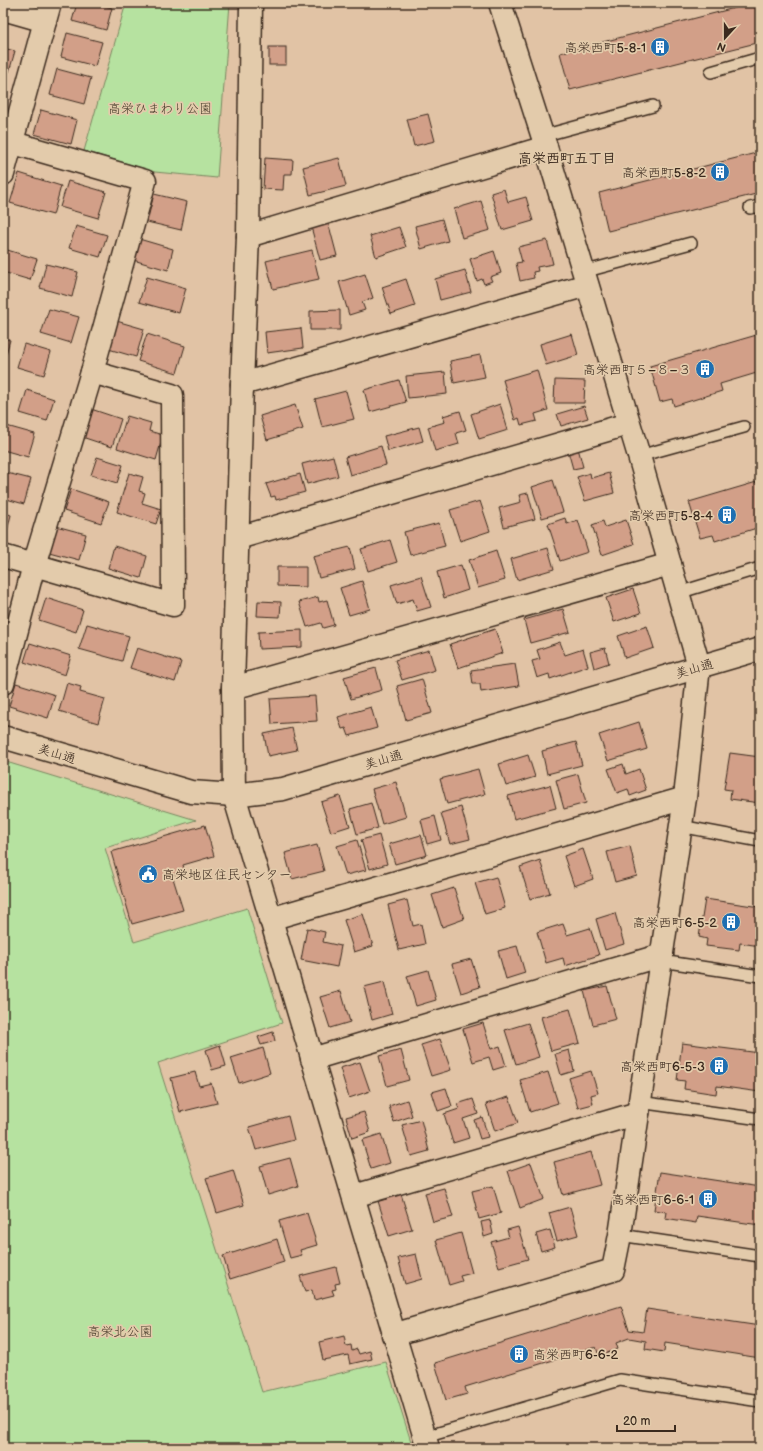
<svg xmlns="http://www.w3.org/2000/svg" width="763" height="1451" viewBox="0 0 763 1451" font-family="'Balsamiq Sans','Klee One',sans-serif">
  <style>
    .green { fill: #b6e2a0; stroke: #78865f }
    .building { fill: #d29f88; stroke: #3b2a1e }
    .lines { fill: none; stroke-linecap: round; stroke-linejoin: round }
    .lane-casing { stroke: #3b2a1e; stroke-width: 14 }
    .street-casing { stroke: #3b2a1e; stroke-width: 25 }
    .secondary-casing { stroke: #3b2a1e; stroke-width: 25 }
    .lane { stroke: #e3cbab; stroke-width: 11 }
    .street { stroke: #e3cbab; stroke-width: 22 }
    .secondary { stroke: #e3cbab; stroke-width: 22 }
    .labels { text-anchor: middle; stroke-width: 3.5; stroke-linejoin: round; paint-order: stroke }
    .poi-label { font-size: 13px; fill: #3b2a1e; stroke: #e3cbab; text-anchor: end }
    .park-label { font-size: 13px; fill: #473c2b; stroke: #e3cbab }
    .street-label { font-size: 13px; fill: #3b2a1e; stroke: #e3cbab }
    .neighbourhood-label { font-size: 14px; font-weight: bold; fill: #3b2a1e; stroke: #e3cbab }
  </style>
  <rect width="100%" height="100%" fill="#e1c3a5"/>
  <filter id="ink" filterUnits="userSpaceOnUse"><feTurbulence type="fractalNoise" baseFrequency=".025" numOctaves="2"/><feDisplacementMap in="SourceGraphic" scale="8" xChannelSelector="R" yChannelSelector="G"/><feConvolveMatrix kernelMatrix="1 2 1 2 8 2 1 2 1" color-interpolation-filters="sRGB"/></filter>
  <g filter="url(#ink)">
    <!-- green -->
    <g class="green">
      <polygon points="126,3 230,3 217,178 155,172 84,151"/>
      <polygon points="3,761 196,820 105,848 134,942 247,908 282,1023 158,1063 262,1392 386,1362 413,1448 3,1448"/>
    </g>
    <!-- building -->
    <g class="building">
      <polygon points="77,3 94,3 112,8 106,30 72,21"/>
      <polygon points="754,3 760,3 760,42 570,90 560,53"/>
      <polygon points="67,33 102,42 95,66 61,57"/>
      <rect x="269" y="47" width="17" height="18"/>
      <polygon points="3,48 15,51 9,72 3,70"/>
      <polygon points="57,69 91,78 84,104 50,95"/>
      <polygon points="41,110 77,120 71,144 34,134"/>
      <polygon points="428,114 435,141 414,146 407,119"/>
      <polygon points="760,152 760,193 608,231 599,193"/>
      <polygon points="265,158 293,160 292,174 284,174 283,190 263,189"/>
      <polygon points="339,158 346,186 310,195 303,167"/>
      <polygon points="19,173 61,186 53,215 10,203"/>
      <polygon points="68,181 106,192 98,218 60,207"/>
      <polygon points="504,189 508,202 526,197 533,221 502,230 491,193"/>
      <polygon points="154,194 187,202 181,230 147,222"/>
      <polygon points="481,201 490,230 462,238 454,209"/>
      <polygon points="327,218 337,256 320,260 310,223"/>
      <polygon points="442,219 448,241 421,249 415,226"/>
      <polygon points="76,226 107,235 100,257 69,248"/>
      <polygon points="399,227 406,247 376,257 370,236"/>
      <polygon points="139,239 173,249 168,270 133,260"/>
      <polygon points="547,240 553,264 537,267 538,271 533,272 534,278 520,281 516,263 522,262 518,247"/>
      <polygon points="4,249 37,259 30,280 3,272"/>
      <polygon points="312,250 319,279 273,289 266,261"/>
      <polygon points="494,251 501,273 490,277 492,281 484,284 482,279 477,281 470,259"/>
      <polygon points="46,264 78,272 72,297 40,288"/>
      <polygon points="465,270 471,292 440,300 435,279"/>
      <polygon points="365,274 373,298 362,302 365,310 349,315 339,282"/>
      <polygon points="147,277 186,288 179,313 139,302"/>
      <polygon points="406,279 415,306 391,314 382,287"/>
      <polygon points="49,309 79,317 71,343 41,334"/>
      <polygon points="340,310 340,330 310,330 310,311"/>
      <polygon points="113,320 144,329 136,357 105,348"/>
      <polygon points="301,328 303,348 267,353 265,332"/>
      <polygon points="147,334 185,346 177,373 138,361"/>
      <polygon points="572,334 578,355 546,365 540,344"/>
      <polygon points="760,334 760,372 720,384 722,391 674,406 672,399 660,402 650,366"/>
      <polygon points="3,338 10,340 3,364"/>
      <polygon points="24,344 51,352 44,375 17,367"/>
      <polygon points="480,355 485,377 454,383 450,361"/>
      <polygon points="537,370 548,410 535,414 537,421 521,425 519,418 515,420 503,380"/>
      <polygon points="445,372 447,394 408,398 406,376"/>
      <polygon points="399,380 406,402 370,412 364,390"/>
      <polygon points="555,380 585,381 584,403 554,403"/>
      <polygon points="27,390 54,399 47,421 20,413"/>
      <polygon points="346,391 354,419 322,427 315,399"/>
      <polygon points="500,404 508,430 479,439 471,414"/>
      <polygon points="295,405 303,429 267,440 260,416"/>
      <polygon points="584,406 588,418 561,426 557,414"/>
      <polygon points="91,409 121,419 112,447 82,437"/>
      <polygon points="460,411 466,430 456,433 459,444 435,451 428,427 445,422 443,416"/>
      <polygon points="127,416 151,423 149,431 163,435 156,460 117,448"/>
      <polygon points="3,425 35,434 28,457 3,450"/>
      <polygon points="419,427 423,441 388,451 384,436"/>
      <polygon points="381,446 386,465 350,475 345,457"/>
      <polygon points="578,448 583,467 573,469 568,451"/>
      <polygon points="333,456 338,476 307,484 302,464"/>
      <polygon points="97,457 123,465 117,483 91,475"/>
      <polygon points="3,472 31,479 24,504 3,498"/>
      <polygon points="129,473 143,477 139,491 145,493 142,503 161,509 156,524 117,512"/>
      <polygon points="590,473 591,478 609,473 614,493 585,501 577,477"/>
      <polygon points="300,474 305,492 276,500 275,496 271,497 266,484"/>
      <polygon points="553,480 563,512 542,518 532,487"/>
      <polygon points="760,481 760,527 715,541 713,535 700,538 689,502"/>
      <polygon points="71,489 109,502 101,523 64,511"/>
      <polygon points="528,493 535,519 504,527 499,508 521,502 519,495"/>
      <polygon points="480,501 490,531 460,541 450,510"/>
      <polygon points="3,512 11,515 5,539 3,539"/>
      <polygon points="565,518 567,524 578,520 588,552 560,561 548,524"/>
      <polygon points="626,520 634,544 602,555 592,525 603,521 605,527"/>
      <polygon points="439,523 445,546 410,555 404,532"/>
      <polygon points="56,526 86,534 79,560 49,552"/>
      <polygon points="390,540 397,562 368,571 361,549"/>
      <polygon points="114,546 147,556 141,578 108,568"/>
      <polygon points="350,547 355,569 319,578 313,556"/>
      <polygon points="548,548 554,569 517,580 511,559"/>
      <polygon points="496,551 505,580 478,588 469,560"/>
      <polygon points="461,565 468,590 444,598 437,572"/>
      <polygon points="277,567 306,567 306,587 277,586"/>
      <polygon points="421,576 431,607 417,611 413,599 397,604 391,585"/>
      <polygon points="362,581 370,609 349,615 340,588"/>
      <polygon points="633,589 641,613 614,622 606,598"/>
      <polygon points="318,597 319,602 327,600 334,625 323,628 321,623 307,627 299,602"/>
      <polygon points="46,598 83,610 76,632 39,620"/>
      <polygon points="258,601 281,602 280,617 257,616"/>
      <polygon points="563,609 570,632 530,643 524,620"/>
      <polygon points="87,624 129,636 122,661 79,649"/>
      <polygon points="647,626 654,648 625,658 618,636"/>
      <polygon points="495,629 503,653 458,668 450,644"/>
      <polygon points="302,630 302,647 259,649 258,632"/>
      <polygon points="560,642 565,655 583,649 588,666 550,679 549,674 537,678 532,661 540,659 537,650"/>
      <polygon points="30,643 71,656 65,675 24,662"/>
      <polygon points="137,648 181,662 175,682 130,668"/>
      <polygon points="605,648 609,663 594,668 590,652"/>
      <polygon points="429,650 435,670 402,680 395,660"/>
      <polygon points="515,664 519,686 481,692 480,684 473,684 471,670"/>
      <polygon points="376,668 382,690 351,699 344,677"/>
      <polygon points="422,679 432,713 406,720 397,686"/>
      <polygon points="16,683 55,695 48,718 9,706"/>
      <polygon points="67,683 81,687 80,692 105,699 98,723 59,711"/>
      <polygon points="315,696 317,721 272,724 270,699"/>
      <polygon points="371,707 377,728 349,736 346,728 342,729 338,717"/>
      <polygon points="639,722 647,749 608,761 599,735"/>
      <polygon points="292,728 297,750 268,756 264,734"/>
      <polygon points="576,742 582,765 547,774 542,751"/>
      <polygon points="730,753 760,757 760,803 730,799 731,790 724,789"/>
      <polygon points="528,755 535,777 506,786 499,764"/>
      <polygon points="623,764 626,774 639,769 646,790 630,796 628,789 617,793 608,769"/>
      <polygon points="478,769 485,794 447,804 440,779"/>
      <polygon points="578,774 586,803 564,809 556,780"/>
      <polygon points="396,782 406,817 382,824 372,789"/>
      <polygon points="550,785 556,808 514,819 508,796"/>
      <polygon points="340,796 350,826 331,832 321,802"/>
      <polygon points="371,803 378,828 357,834 350,809"/>
      <polygon points="461,807 470,839 450,844 441,813"/>
      <polygon points="435,816 441,840 427,844 421,820"/>
      <polygon points="205,825 214,856 183,865 185,872 172,875 183,910 132,924 111,852"/>
      <polygon points="379,835 387,864 370,869 361,840"/>
      <polygon points="421,835 427,855 395,864 389,844"/>
      <polygon points="357,840 366,870 346,875 337,846"/>
      <polygon points="317,845 324,871 292,879 285,853"/>
      <polygon points="630,846 637,876 615,882 607,852"/>
      <polygon points="583,849 593,879 574,886 564,856"/>
      <polygon points="540,860 550,893 530,899 520,867"/>
      <polygon points="496,877 505,908 485,914 475,883"/>
      <polygon points="454,888 464,919 442,927 432,895"/>
      <polygon points="705,899 760,907 760,946 740,943 739,950 706,946 707,939 699,937"/>
      <polygon points="407,900 413,926 421,924 425,944 399,950 388,905"/>
      <polygon points="615,913 624,944 605,950 596,919"/>
      <polygon points="363,914 373,946 354,952 344,920"/>
      <polygon points="563,924 567,935 590,928 599,955 565,966 563,958 546,963 537,932"/>
      <polygon points="307,928 325,932 323,942 341,946 337,967 301,960"/>
      <polygon points="517,946 525,973 506,979 498,951"/>
      <polygon points="471,959 480,987 461,993 452,964"/>
      <polygon points="428,970 436,1000 416,1006 407,976"/>
      <polygon points="384,982 392,1014 372,1020 364,987"/>
      <polygon points="607,986 616,1019 593,1025 584,991"/>
      <polygon points="341,991 350,1022 330,1028 320,997"/>
      <polygon points="570,1009 580,1043 551,1051 541,1017"/>
      <polygon points="483,1023 491,1049 500,1046 506,1066 493,1070 489,1057 473,1062 463,1029"/>
      <polygon points="528,1023 539,1057 516,1064 505,1030"/>
      <polygon points="273,1032 275,1041 261,1045 258,1037"/>
      <polygon points="440,1039 451,1070 431,1076 421,1045"/>
      <polygon points="682,1043 760,1053 760,1092 717,1086 716,1094 684,1089 685,1081 677,1080"/>
      <polygon points="220,1045 226,1066 212,1070 206,1050"/>
      <polygon points="263,1048 270,1073 239,1083 231,1058"/>
      <polygon points="401,1050 409,1080 387,1086 379,1056"/>
      <polygon points="569,1050 574,1071 561,1075 555,1054"/>
      <polygon points="360,1062 370,1091 349,1098 340,1068"/>
      <polygon points="591,1071 598,1093 591,1095 593,1104 578,1108 569,1078"/>
      <polygon points="195,1072 199,1086 211,1083 217,1103 180,1112 171,1078"/>
      <polygon points="548,1072 558,1103 530,1112 520,1080"/>
      <polygon points="446,1088 452,1106 438,1111 432,1092"/>
      <polygon points="509,1097 518,1123 495,1131 486,1104"/>
      <polygon points="473,1099 478,1114 463,1119 469,1138 453,1143 444,1114 459,1109 457,1104"/>
      <polygon points="407,1100 412,1116 394,1122 389,1106"/>
      <polygon points="364,1112 370,1132 352,1138 346,1117"/>
      <polygon points="288,1116 294,1140 256,1150 249,1127"/>
      <polygon points="482,1117 488,1137 480,1139 474,1120"/>
      <polygon points="421,1120 429,1151 411,1156 402,1125"/>
      <polygon points="381,1134 390,1163 371,1169 362,1140"/>
      <polygon points="591,1152 600,1185 563,1195 554,1162"/>
      <polygon points="290,1158 298,1186 268,1195 260,1166"/>
      <polygon points="531,1163 544,1199 520,1208 508,1171"/>
      <polygon points="233,1170 244,1205 217,1213 206,1178"/>
      <polygon points="660,1172 760,1187 760,1225 697,1216 696,1223 665,1218 666,1212 654,1210"/>
      <polygon points="493,1186 501,1213 479,1219 472,1191"/>
      <polygon points="444,1188 453,1217 433,1222 425,1193"/>
      <polygon points="401,1194 412,1229 389,1236 378,1201"/>
      <polygon points="570,1207 578,1235 557,1241 549,1213"/>
      <polygon points="307,1213 317,1245 300,1250 302,1255 290,1258 279,1221"/>
      <polygon points="490,1220 493,1234 484,1237 481,1222"/>
      <polygon points="518,1227 528,1259 499,1267 491,1242 509,1237 507,1230"/>
      <polygon points="550,1230 555,1247 541,1251 536,1234"/>
      <polygon points="461,1233 472,1273 460,1276 462,1281 449,1285 436,1240"/>
      <polygon points="277,1239 284,1262 230,1279 223,1256"/>
      <polygon points="416,1254 422,1279 405,1284 398,1258"/>
      <polygon points="336,1267 340,1283 335,1284 336,1289 332,1290 334,1295 314,1300 312,1290 305,1292 300,1276"/>
      <polygon points="621,1306 629,1330 643,1332 647,1309 760,1326 760,1358 665,1343 664,1352 645,1349 646,1341 629,1338 616,1343 618,1349 599,1356 596,1347 465,1387 467,1394 446,1400 435,1363"/>
      <polygon points="344,1336 346,1346 351,1345 352,1351 357,1349 359,1354 370,1351 372,1359 350,1364 348,1355 323,1360 319,1342"/>
    </g>
    <g class="lines">
      <!-- lane casing -->
      <g class="lane-casing">
        <g id="lane">
          <polyline points="711,72 760,58"/>
          <polyline points="542,136 653,106"/>
          <polyline points="750,208 760,206"/>
          <polyline points="583,272 691,243"/>
          <polyline points="639,456 744,427"/>
          <polyline points="678,593 760,568"/>
          <polyline points="680,826 760,841"/>
          <polyline points="661,961 760,976"/>
          <polyline points="639,1102 760,1119"/>
          <polyline points="620,1235 760,1256"/>
          <polyline points="425,1437 620,1380 760,1401"/>
        </g>
      </g>
      <!-- street casing -->
      <g class="street-casing">
        <g id="street">
          <polyline points="251,3 248,236 242,384 233,688 234,795 428,1448"/>
          <polyline points="3,9 45,21"/>
          <polyline points="3,140 145,181 92,372 34,565 3,683"/>
          <polyline points="3,174 50,3"/>
          <polyline points="248,236 546,147"/>
          <polyline points="242,384 587,285"/>
          <polyline points="238,538 628,424"/>
          <polyline points="3,556 173,605 172,395 92,372"/>
          <polyline points="233,688 670,564"/>
          <polyline points="270,919 685,798"/>
          <polyline points="312,1059 662,955"/>
          <polyline points="354,1196 638,1113"/>
          <polyline points="393,1335 613,1270 620,1235 685,798 699,666"/>
        </g>
      </g>
      <!-- secondary casing -->
      <g class="secondary-casing">
        <g id="secondary">
          <polyline points="500,3 546,147 639,456 699,666"/>
          <polyline points="3,737 191,792 234,795 283,789 760,649"/>
        </g>
      </g>
      <!-- lane -->
      <use href="#lane" class="lane"/>
      <!-- street -->
      <use href="#street" class="street"/>
      <!-- secondary -->
      <use href="#secondary" class="secondary"/>
    </g>
  </g>
  <!-- icons -->
  <defs>
    <g id="building-disc" transform="scale(1)"><circle r="9.5" fill="#1f6fb2" stroke="#e3cbab"/><path d="M-4-6H4V6H1V3H-1V6H-4ZM-2.5-4.3h1.7v1.8h-1.7ZM.8-4.3h1.7v1.8H.8ZM-2.5-1h1.7V.8h-1.7ZM.8-1h1.7V.8H.8Z" fill="#fff"/></g>
    <g id="civic-disc" transform="scale(1)"><circle r="9.5" fill="#1f6fb2" stroke="#e3cbab"/><path d="M-.6-6.5H3V-4.5H.6V-3L4-1V1h2V6H-6V1h2V-1L-.6-3ZM-1.2 2.5V6h2.4V2.5Z" fill="#fff"/></g>
  </defs>
  <g fill-rule="evenodd">
    <use href="#building-disc" x="660" y="47"/>
    <use href="#building-disc" x="720" y="172"/>
    <use href="#building-disc" x="705" y="369"/>
    <use href="#building-disc" x="727" y="515"/>
    <use href="#civic-disc" x="148" y="874"/>
    <use href="#building-disc" x="731" y="922"/>
    <use href="#building-disc" x="719" y="1066"/>
    <use href="#building-disc" x="708" y="1199"/>
    <use href="#building-disc" x="519" y="1354"/>
  </g>
  <g class="labels">
    <!-- poi labels -->
    <g class="poi-label">
      <text x="646" y="52">高栄西町5-8-1</text>
      <text x="706" y="177">高栄西町5-8-2</text>
      <text x="691" y="374">高栄西町５−８−３</text>
      <text x="713" y="520">高栄西町5-8-4</text>
      <text x="162" y="879" text-anchor="start">高栄地区住民センター</text>
      <text x="717" y="927">高栄西町6-5-2</text>
      <text x="705" y="1071">高栄西町6-5-3</text>
      <text x="694" y="1204">高栄西町6-6-1</text>
      <text x="533" y="1359" text-anchor="start">高栄西町6-6-2</text>
    </g>
    <!-- park labels -->
    <g class="park-label">
      <text x="160" y="113">高栄ひまわり公園</text>
      <text x="120" y="1336">高栄北公園</text>
    </g>
    <!-- street labels -->
    <g class="street-label">
      <text transform="translate(694 668) rotate(-16)" y="5">美山通</text>
      <text transform="translate(57 753) rotate(17)" y="5">美山通</text>
      <text transform="translate(383 759) rotate(-16)" y="5">美山通</text>
    </g>
    <!-- neighbourhood labels -->
    <g class="neighbourhood-label">
      <text x="567" y="163">高栄西町五丁目</text>
    </g>
  </g>
  <!-- margin -->
  <rect width="763" height="1451" fill="none" stroke="#e3cbab" stroke-width="16"/>
  <rect x="8" y="8" width="747" height="1435" fill="none" stroke="#3b2a1e" stroke-width="1.5" filter="url(#ink)"/>
  <!-- north arrow -->
  <g transform="translate(725 38) rotate(201)" stroke="#e3cbab" stroke-width="3" paint-order="stroke">
  <path d="M0-3L7 15L0 10L-7 15Z" fill="#3b2a1e"/>
  <text y="-6" font-size="11" font-weight="bold" text-anchor="middle" fill="#3b2a1e">N</text>
  </g>
  <!-- scale -->
  <path d="M617 1425v6h58v-6" fill="none" stroke="#3b2a1e" stroke-width="2"/>
  <text x="623" y="1425" font-size="12" fill="#3b2a1e" stroke="#e3cbab" stroke-width="3" paint-order="stroke">20 m</text>
</svg>
